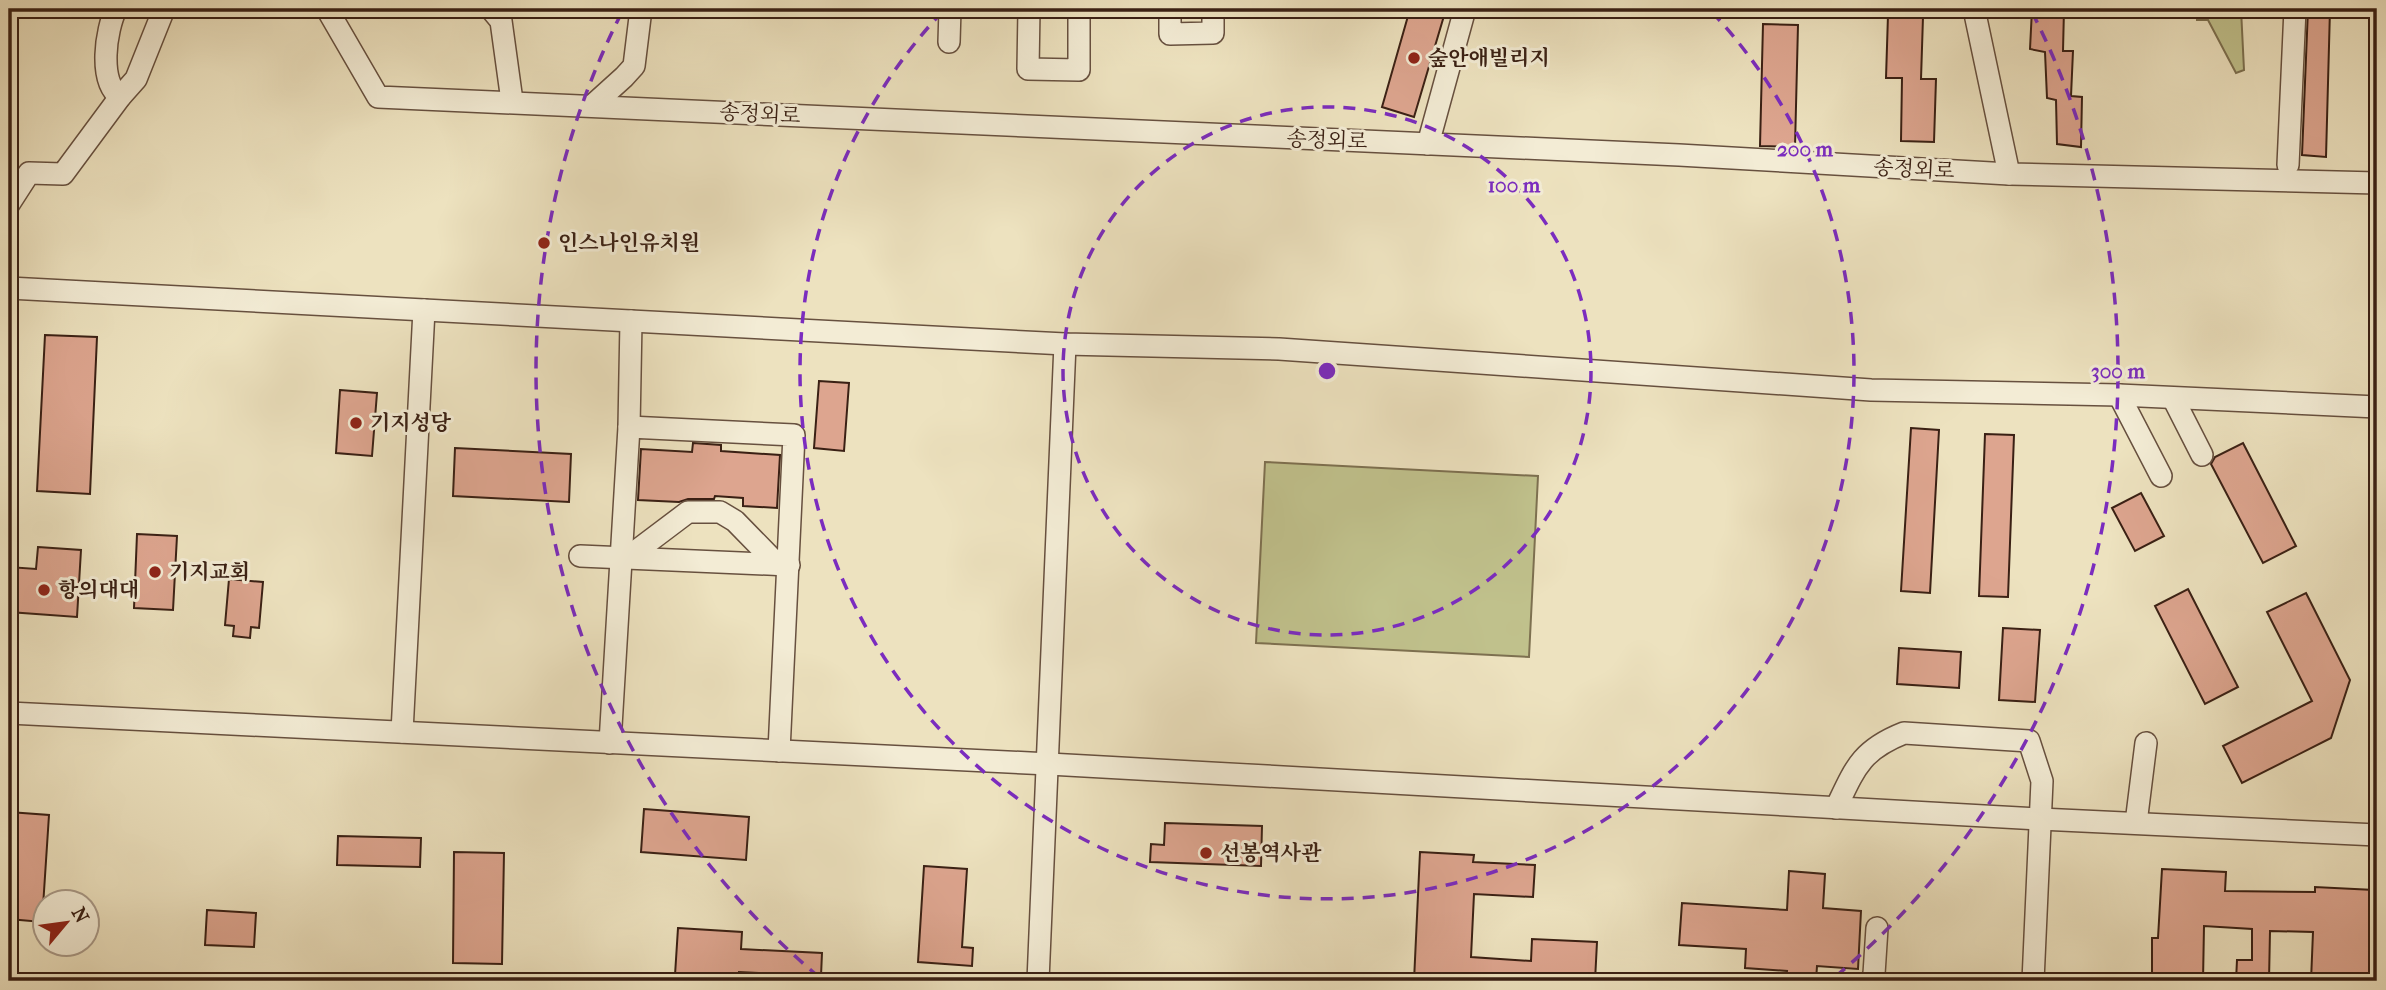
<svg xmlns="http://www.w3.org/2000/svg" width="2386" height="990" viewBox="0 0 2386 990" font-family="'IM FELL French Canon','Noto Serif KR',serif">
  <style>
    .green { fill: #c0c18c; stroke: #7d7050; stroke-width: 2 }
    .building { fill: #dda58f; stroke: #3a2014; stroke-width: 2 }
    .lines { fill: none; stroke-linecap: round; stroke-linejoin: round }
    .minor-casing { stroke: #67503f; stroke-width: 24 }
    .minor { stroke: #f3ecd5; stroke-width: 21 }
    .ring { fill: none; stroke: #7b2cbf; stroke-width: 3.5; stroke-dasharray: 12 9 }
    .poi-dot { fill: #8f2418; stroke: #f3ecd5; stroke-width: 2.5 }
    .labels { text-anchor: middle; stroke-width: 6; stroke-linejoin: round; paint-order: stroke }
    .poi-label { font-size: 21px; font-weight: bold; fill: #3a2014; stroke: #f3ecd5; text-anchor: start }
    .street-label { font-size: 21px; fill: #3a2014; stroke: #f3ecd5 }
    .centre { fill: #7b2cbf; stroke: #f3ecd5; stroke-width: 3.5 }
    .ring-label { font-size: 21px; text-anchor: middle; font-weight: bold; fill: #7b2cbf; stroke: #f3ecd5; stroke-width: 6; stroke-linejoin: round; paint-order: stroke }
  </style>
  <rect width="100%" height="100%" fill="#ede2bf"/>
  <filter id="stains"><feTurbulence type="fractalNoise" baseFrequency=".00286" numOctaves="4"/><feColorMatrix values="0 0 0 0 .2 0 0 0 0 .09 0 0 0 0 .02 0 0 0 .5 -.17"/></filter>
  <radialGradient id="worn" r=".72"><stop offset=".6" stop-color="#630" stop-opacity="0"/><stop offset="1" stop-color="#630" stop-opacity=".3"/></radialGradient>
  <!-- green -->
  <g class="green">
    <polygon points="2197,9 2241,9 2244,70 2236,73 2208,20 2197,20"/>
    <polygon points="1265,462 1538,476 1529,657 1256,643"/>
  </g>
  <!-- building -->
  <g class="building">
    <polygon points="1410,9 1446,9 1414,117 1382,107"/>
    <polygon points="2032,9 2064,9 2063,51 2073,51 2071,96 2082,97 2081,147 2057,144 2056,100 2047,98 2045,52 2030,49"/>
    <polygon points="2308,9 2330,9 2326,157 2302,155"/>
    <polygon points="1888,15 1923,17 1921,79 1936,79 1934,142 1901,141 1902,78 1886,78"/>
    <polygon points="1763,24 1798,25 1795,147 1760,146"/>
    <polygon points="45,335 97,337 90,494 37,491"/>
    <polygon points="819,381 849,383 844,451 814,448"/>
    <polygon points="340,390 377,393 372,456 336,453"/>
    <polygon points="1911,428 1939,430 1930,593 1901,591"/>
    <polygon points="1985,434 2014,435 2008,597 1979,596"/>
    <polygon points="693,443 721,445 721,451 780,455 777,508 743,506 743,498 715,496 714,499 688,499 679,502 638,500 641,449 692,452"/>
    <polygon points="2243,443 2296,546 2263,563 2211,464 2215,457"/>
    <polygon points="455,448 571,454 569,502 453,496"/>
    <polygon points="2141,493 2164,536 2135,551 2112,508"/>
    <polygon points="137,534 177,536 173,610 134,608"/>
    <polygon points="38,547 81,550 77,617 9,612 9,567 36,569"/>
    <polygon points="229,579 263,582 259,628 251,627 250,638 233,636 234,626 225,625"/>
    <polygon points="2188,589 2238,687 2205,704 2155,606"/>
    <polygon points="2306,593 2350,680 2331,738 2242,783 2223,746 2312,701 2267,612"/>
    <polygon points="2003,628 2040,630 2035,702 1999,700"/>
    <polygon points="1899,648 1961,652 1959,688 1897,684"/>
    <polygon points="644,809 749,817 746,860 641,852"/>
    <polygon points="9,812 49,815 42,922 9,919"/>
    <polygon points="1165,823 1262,826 1261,866 1150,862 1151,844 1164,845"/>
    <polygon points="338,836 421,838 420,867 337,865"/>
    <polygon points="454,852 504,853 502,964 453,963"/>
    <polygon points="1420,852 1474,855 1473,862 1535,865 1533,897 1474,894 1471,957 1531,961 1532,939 1597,942 1595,981 1414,981"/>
    <polygon points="924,866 967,869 962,947 973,948 972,966 918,962"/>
    <polygon points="2162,869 2226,872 2225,891 2315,892 2315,887 2374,890 2370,981 2311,981 2313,932 2270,931 2269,981 2236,981 2237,960 2252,960 2252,929 2204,926 2203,981 2152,981 2152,938 2158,938"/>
    <polygon points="1789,871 1825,874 1823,908 1861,911 1858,969 1817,966 1816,981 1786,981 1787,971 1745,968 1746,949 1679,945 1682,903 1787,910"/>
    <polygon points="207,910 256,913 254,947 205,945"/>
    <polygon points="678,928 742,932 741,949 822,953 821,976 739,972 739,980 675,975"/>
  </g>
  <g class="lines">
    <!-- minor casing -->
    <g class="minor-casing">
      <g id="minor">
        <path d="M116 9C106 30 98 81 120 97"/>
        <polyline points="327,9 378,97 1679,155 2009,174 2377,183"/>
        <polyline points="491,9 501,21 512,101"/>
        <polyline points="1029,9 1028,69 1079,70 1079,9"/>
        <polyline points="1170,9 1170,34 1213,33 1213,9"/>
        <polyline points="1974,9 2009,174"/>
        <polyline points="949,42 950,9"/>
        <polyline points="593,105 624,77 634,66 641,9"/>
        <polyline points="1428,144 1465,9"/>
        <polyline points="2288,165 2295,9"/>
        <polyline points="9,204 29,173 63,174 120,97 136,79 164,9"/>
        <polyline points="9,288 1065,344 1279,349 1871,390 2119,395 2377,407"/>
        <polyline points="2119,395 2161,476"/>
        <polyline points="2173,398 2202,455"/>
        <polyline points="629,427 631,321"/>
        <polyline points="580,556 789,565"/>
        <polyline points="627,558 688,512 720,512 735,521 777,564"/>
        <polyline points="9,713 1049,764 2040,819 2377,835"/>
        <polyline points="402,732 424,310"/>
        <polyline points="610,743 629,427 794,435 779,751"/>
        <path d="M1836 808C1855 768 1861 750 1904 733L2029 741 2042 781 2033 981"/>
        <polyline points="2136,823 2146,743"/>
        <polyline points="1038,981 1065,344"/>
        <polyline points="1871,981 1874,974 1877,928"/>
      </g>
    </g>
    <!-- minor -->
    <use href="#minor" class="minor"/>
  </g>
  <!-- distance rings -->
  <g class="ring">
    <circle cx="1327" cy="371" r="264"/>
    <path d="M1712 12A527 527 0 1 1 942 12"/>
    <path d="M819 977A791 791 0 0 1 622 12M2032 12A791 791 0 0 1 1835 977"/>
  </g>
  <!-- markers -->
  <g class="poi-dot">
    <circle cx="1414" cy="58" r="7"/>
    <circle cx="544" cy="243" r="7"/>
    <circle cx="356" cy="423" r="7"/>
    <circle cx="155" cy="572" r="7"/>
    <circle cx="44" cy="590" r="7"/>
    <circle cx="1206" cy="853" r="7"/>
  </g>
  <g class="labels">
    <!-- poi labels -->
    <g class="poi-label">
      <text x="1428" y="65">숲안애빌리지</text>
      <text x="558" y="250">인스나인유치원</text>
      <text x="370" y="430">기지성당</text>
      <text x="169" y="579">기지교회</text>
      <text x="58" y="597">항의대대</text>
      <text x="1220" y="860">선봉역사관</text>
    </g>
    <!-- street labels -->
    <g class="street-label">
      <text transform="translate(760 114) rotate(3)" y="7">송정외로</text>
      <text transform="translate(1327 140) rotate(2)" y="7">송정외로</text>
      <text transform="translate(1914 169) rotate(3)" y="7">송정외로</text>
    </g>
  </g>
  <circle cx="1327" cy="371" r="10" class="centre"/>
  <g class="ring-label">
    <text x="1805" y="156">200 m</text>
    <text x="1514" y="192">100 m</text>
    <text x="2118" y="378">300 m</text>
  </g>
  <!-- margin -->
  <rect width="2386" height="990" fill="none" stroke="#ede2bf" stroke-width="35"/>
  <rect x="10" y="10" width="2365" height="969" fill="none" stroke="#3a2014" stroke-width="3.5"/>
  <rect x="18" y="18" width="2351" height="955" fill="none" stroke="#3a2014" stroke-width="2"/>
  <!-- north arrow -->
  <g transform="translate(66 923) rotate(61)"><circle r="33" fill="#f3ecd5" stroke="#a99a88" stroke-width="2"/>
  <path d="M0-5L12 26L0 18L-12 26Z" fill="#8f2418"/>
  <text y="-10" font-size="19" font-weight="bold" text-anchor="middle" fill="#3a2014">N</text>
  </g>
  <rect width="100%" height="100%" filter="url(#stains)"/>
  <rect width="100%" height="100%" fill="url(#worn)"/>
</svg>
